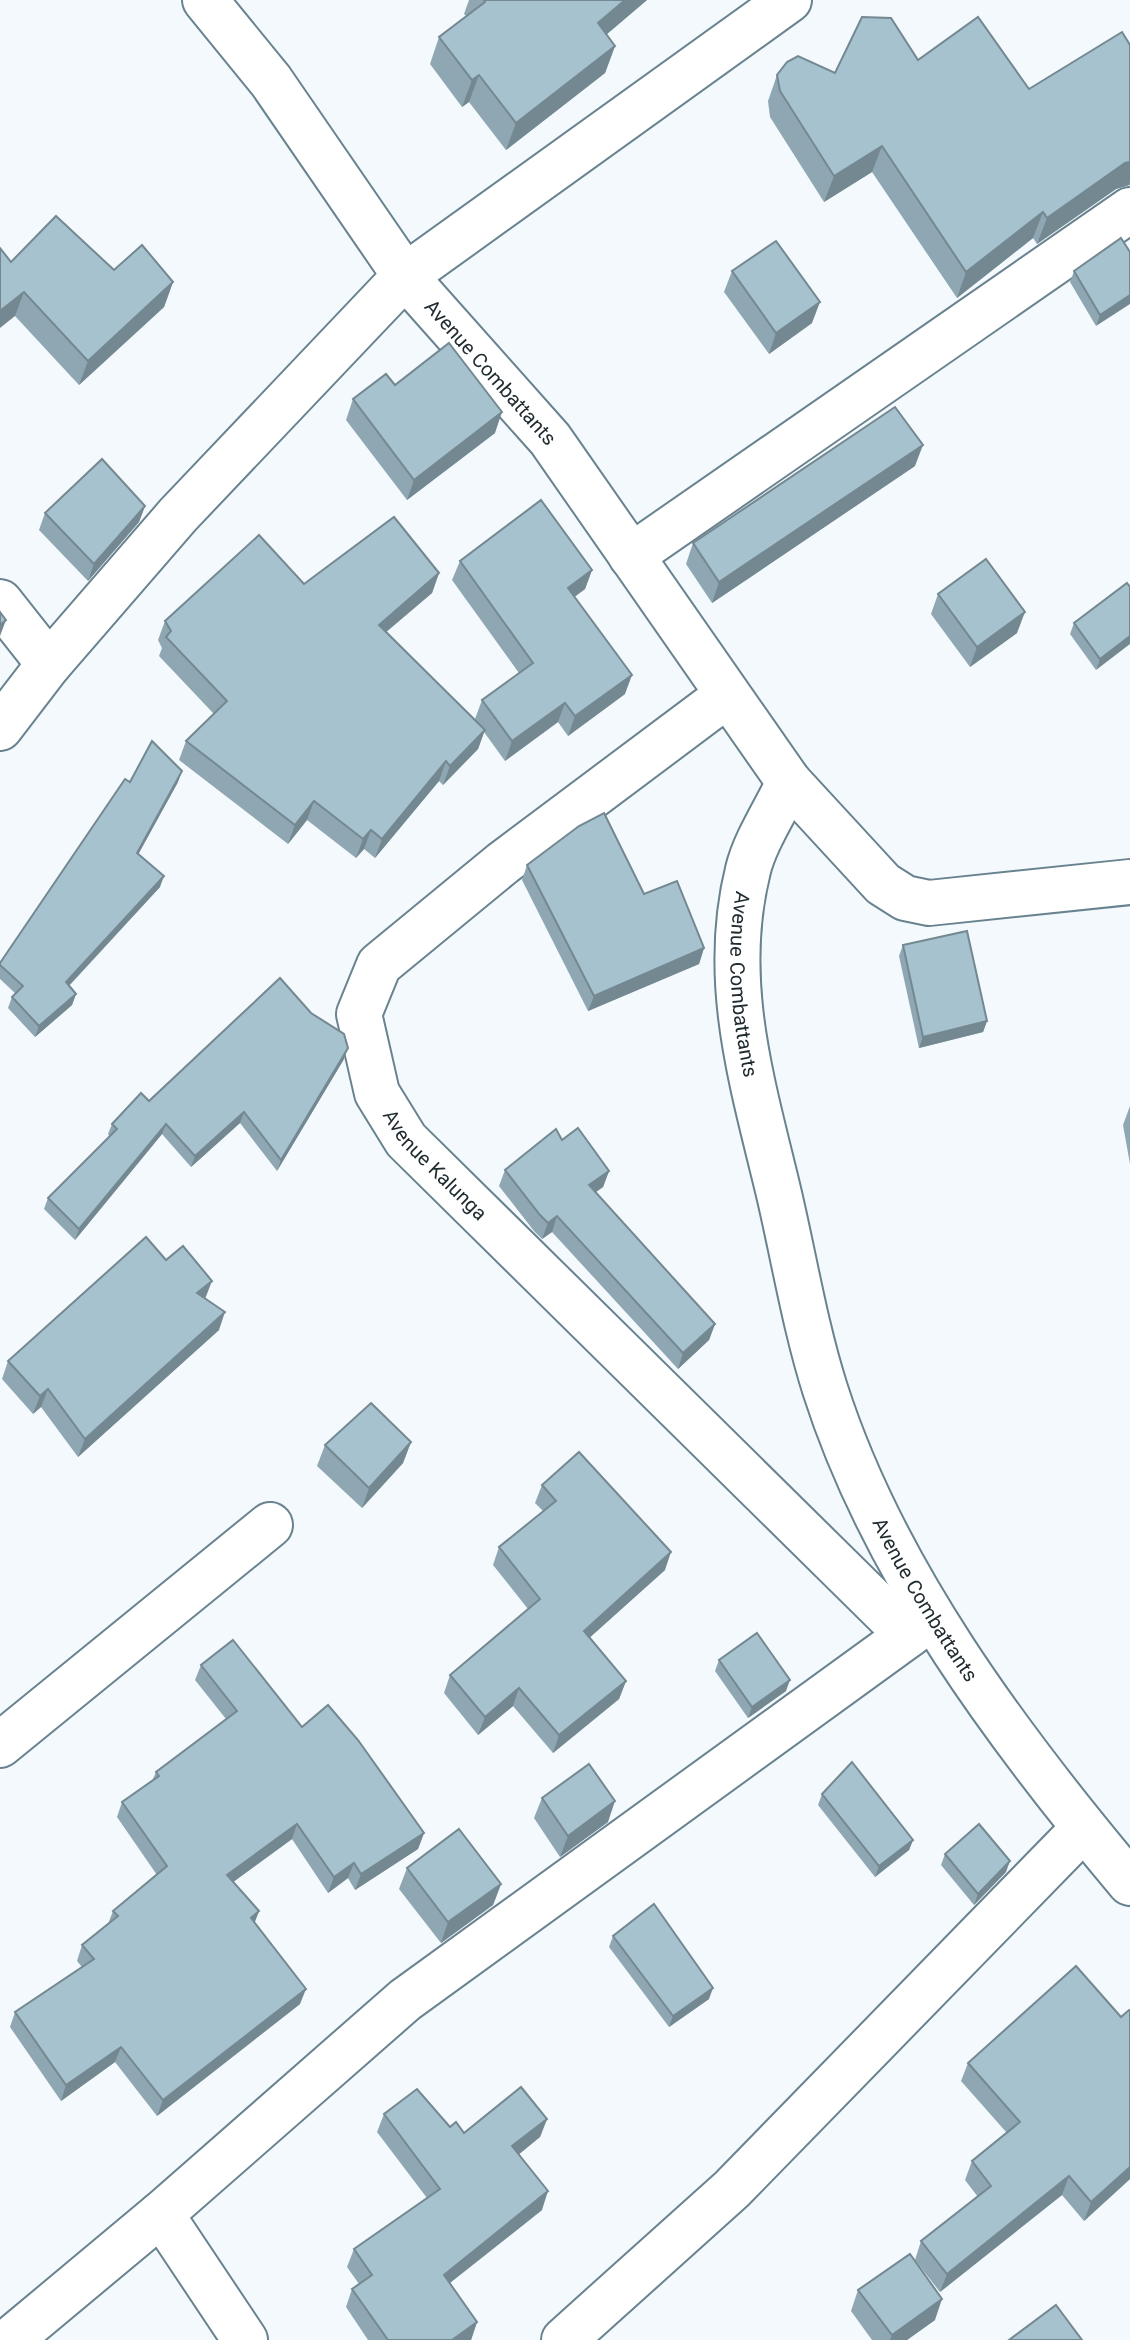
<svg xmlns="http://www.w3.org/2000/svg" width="1130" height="2340" viewBox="0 0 1130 2340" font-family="Roboto,sans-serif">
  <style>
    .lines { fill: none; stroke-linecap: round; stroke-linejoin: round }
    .minor-casing { stroke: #68838f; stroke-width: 48 }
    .minor { stroke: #fff; stroke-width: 44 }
    .wall { fill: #8fa7b2 }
    .shaded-wall { fill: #748891 }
    .building { fill: #a6c2cf; stroke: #748891; stroke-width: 2 }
    .labels { text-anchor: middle; stroke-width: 8; stroke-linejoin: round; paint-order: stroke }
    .street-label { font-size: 20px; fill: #212c31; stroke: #fff }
  </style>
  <rect width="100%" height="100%" fill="#f3f9fc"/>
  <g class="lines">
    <!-- minor casing -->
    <g class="minor-casing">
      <g id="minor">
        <path id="s1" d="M205 0 271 81 405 276 550 439 789 782C776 810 755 841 748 870 720 982 753 1085 779 1194 794 1258 805 1326 825 1389 883 1571 1008 1738 1130 1883"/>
        <polyline points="631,556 1130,210"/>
        <polyline points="0,602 49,664"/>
        <path id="s2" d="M726 696 503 863 379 965 359 1014 377 1093 406 1140 908 1635"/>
        <polyline points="0,728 49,664 178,515 405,276 789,0"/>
        <polyline points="789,782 883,884 905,898 929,903 1130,882"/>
        <polyline points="0,1745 270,1525"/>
        <polyline points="161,2214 245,2340"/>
        <polyline points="10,2340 161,2214 405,2000 929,1620"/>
        <polyline points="564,2340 732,2189 1084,1828"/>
      </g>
    </g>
    <!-- minor -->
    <use href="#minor" class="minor"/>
  </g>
  <!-- wall -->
  <g class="wall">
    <polygon points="469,0 647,0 606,35 615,46 605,73 506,150 469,102 462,107 430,64 439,37 466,16 464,14"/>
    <polygon points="1130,45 1130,185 1116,189 1037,244 1033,238 957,298 872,172 824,202 770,117 768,101 777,75 835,73 918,60 1029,89"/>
    <polygon points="1130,252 1096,326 1070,282 1074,271"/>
    <polygon points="11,262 114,270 173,282 164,307 79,385 15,316"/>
    <polygon points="732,271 812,323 769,354 724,292"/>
    <polygon points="353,399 495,433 407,500 346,420"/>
    <polygon points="915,466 712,603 686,564 693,543"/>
    <polygon points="145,506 139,522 88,581 39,530 45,513"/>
    <polygon points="460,561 592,570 585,589 574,597 625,694 568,736 558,722 505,761 484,732 478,749 443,785 439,781 375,858 364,849 356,858 307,820 288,844 179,760 186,741 214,714 159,656 162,648 158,640 165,621 304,584 439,573 432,593 386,632 475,719 482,700 519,673 452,580"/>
    <polygon points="1130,587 1096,670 1070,634 1074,623"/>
    <polygon points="938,594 1017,633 970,667 931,614"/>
    <polygon points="130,782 178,782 138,854 160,887 69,986 76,994 72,1005 35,1037 8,1008 12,997 15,993 0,979 0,963"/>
    <polygon points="527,865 644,894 704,948 699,964 588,1011 522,880"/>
    <polygon points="903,945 987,1021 983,1032 919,1048 899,956"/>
    <polygon points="344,1059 277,1171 240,1123 191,1167 162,1134 75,1240 44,1209 48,1198 110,1137 108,1134 112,1124 149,1101"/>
    <polygon points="1130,1106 1130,1164 1123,1125"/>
    <polygon points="562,1140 609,1171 603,1187 596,1192 715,1324 709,1340 678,1369 552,1232 542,1239 534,1231 499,1186 505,1170"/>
    <polygon points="166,1260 205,1298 219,1330 78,1457 41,1407 33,1414 2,1379 8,1361"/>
    <polygon points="411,1442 403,1463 362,1508 317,1466 325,1445"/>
    <polygon points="542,1485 665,1570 589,1638 626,1681 619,1699 553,1753 513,1706 478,1735 444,1693 450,1675 528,1609 493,1565 499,1547 543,1511 535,1503"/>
    <polygon points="719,1660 786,1691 748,1718 715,1671"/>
    <polygon points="201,1665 302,1727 424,1833 418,1849 355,1890 348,1878 328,1893 292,1839 233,1882 259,1911 254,1923 300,2004 157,2116 115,2062 61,2101 10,2027 15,2012 82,1967 77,1961 82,1945 108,1924 113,1911 157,1875 117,1817 122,1802 152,1781 156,1772 226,1719 195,1680"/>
    <polygon points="822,1794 913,1840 909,1850 875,1877 818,1805"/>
    <polygon points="542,1798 608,1822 560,1857 534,1818"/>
    <polygon points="945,1854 1006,1872 974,1905 941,1865"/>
    <polygon points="407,1868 501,1884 493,1905 441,1943 399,1889"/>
    <polygon points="613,1936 709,1999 669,2027 609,1947"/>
    <polygon points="968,2063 1130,2179 1084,2221 1062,2195 940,2292 915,2260 921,2241 978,2197 965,2180 972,2161 1007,2133 961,2081"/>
    <polygon points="384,2114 450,2127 464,2133 547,2119 540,2137 519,2154 542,2210 450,2283 477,2322 471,2340 368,2340 346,2307 352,2289 359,2284 347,2267 354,2249 427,2198 377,2132"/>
    <polygon points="858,2290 935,2320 907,2340 872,2340 851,2311"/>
  </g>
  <!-- shaded-wall -->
  <g class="shaded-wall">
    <polygon points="625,0 647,0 588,50 598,23"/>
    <polygon points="615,46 605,73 506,150 516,123"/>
    <polygon points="479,75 469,102 462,107 472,80"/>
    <polygon points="882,146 872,172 824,202 834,176"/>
    <polygon points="1130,162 1130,182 1129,185 1116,189 1037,244 1047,218 1125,163"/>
    <polygon points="1043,212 1033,238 957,298 966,272"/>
    <polygon points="173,282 164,307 79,385 88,361"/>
    <polygon points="24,292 15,316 0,328 0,311"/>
    <polygon points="1130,295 1130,304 1096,326 1100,315"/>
    <polygon points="820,302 812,323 769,354 776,333"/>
    <polygon points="502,412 495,433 407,500 414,480"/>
    <polygon points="923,445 915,466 712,603 719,582"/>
    <polygon points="145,506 139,522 88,581 94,564"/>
    <polygon points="592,570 585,589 561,607 568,588"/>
    <polygon points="439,573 432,593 372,644 379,625"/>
    <polygon points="1025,612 1017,633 970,667 977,647"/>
    <polygon points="6,620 0,636 0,625"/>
    <polygon points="1130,636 1130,644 1096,670 1100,659"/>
    <polygon points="632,675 625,694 568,736 575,716"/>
    <polygon points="565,703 558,722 505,761 512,741"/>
    <polygon points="485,730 478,749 443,785 450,766"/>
    <polygon points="446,761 439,781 375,858 382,839"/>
    <polygon points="182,771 178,782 133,864 137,853"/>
    <polygon points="314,801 307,820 288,844 295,825"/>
    <polygon points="371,830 364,849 356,858 363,839"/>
    <polygon points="164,876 160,887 62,993 66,982"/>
    <polygon points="704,948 699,964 588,1011 594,996"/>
    <polygon points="76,994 72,1005 35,1037 39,1026"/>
    <polygon points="987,1021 983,1032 919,1048 923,1037"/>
    <polygon points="348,1048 344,1059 277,1171 281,1160"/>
    <polygon points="244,1112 240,1123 191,1167 195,1156"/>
    <polygon points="166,1124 162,1134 75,1240 79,1229"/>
    <polygon points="609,1171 603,1187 583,1201 589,1185"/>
    <polygon points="557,1216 552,1232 542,1239 548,1223"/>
    <polygon points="212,1281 205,1299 197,1293"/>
    <polygon points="225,1312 219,1330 78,1457 85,1439"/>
    <polygon points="715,1324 709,1340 678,1369 683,1353"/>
    <polygon points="48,1389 41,1407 33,1414 40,1396"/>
    <polygon points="411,1442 403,1463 362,1508 369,1488"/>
    <polygon points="671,1552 665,1570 577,1649 584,1631"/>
    <polygon points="790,1680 786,1691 748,1718 752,1707"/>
    <polygon points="626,1681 619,1699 553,1753 559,1735"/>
    <polygon points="519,1688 513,1706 478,1735 485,1717"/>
    <polygon points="615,1801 608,1822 560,1857 568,1836"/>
    <polygon points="297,1824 292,1839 221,1891 227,1875"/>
    <polygon points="424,1833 418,1849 355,1890 361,1874"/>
    <polygon points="913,1840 909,1850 875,1877 879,1866"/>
    <polygon points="1010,1861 1006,1872 974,1905 978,1894"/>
    <polygon points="354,1863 348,1878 328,1893 334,1877"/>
    <polygon points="501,1884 493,1905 441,1943 448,1922"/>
    <polygon points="259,1911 253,1927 251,1918"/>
    <polygon points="713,1988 709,1999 669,2027 673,2016"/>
    <polygon points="306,1989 300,2004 157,2116 163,2100"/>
    <polygon points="121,2047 115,2062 61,2101 66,2085"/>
    <polygon points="547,2119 540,2137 506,2165 512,2146"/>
    <polygon points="1130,2167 1130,2179 1084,2221 1091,2202"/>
    <polygon points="1069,2176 1062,2195 940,2292 947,2274"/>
    <polygon points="548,2191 542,2210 437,2293 444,2275"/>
    <polygon points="942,2299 935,2320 907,2340 890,2340 892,2335"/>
    <polygon points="477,2322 471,2340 452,2340"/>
  </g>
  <!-- building -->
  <g class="building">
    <polygon points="484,0 625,0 598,23 615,46 516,123 479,75 472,80 439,37 485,2"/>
    <polygon points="862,17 891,18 918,60 978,17 1029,89 1122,32 1130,45 1130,162 1125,163 1047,218 1043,212 966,272 882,146 834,176 780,91 777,75 787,62 798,56 835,73"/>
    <polygon points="56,216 114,270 142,245 173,282 88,361 24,292 0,311 0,248 11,262"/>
    <polygon points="1121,238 1130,252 1130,295 1100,315 1074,271"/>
    <polygon points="776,241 820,302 776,333 732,271"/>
    <polygon points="449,343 502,412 414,480 353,399 386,374 395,385"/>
    <polygon points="895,407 923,445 719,582 693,543"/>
    <polygon points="102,459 145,506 94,564 45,513"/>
    <polygon points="541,500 592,570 568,588 632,675 575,716 565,703 512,741 482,700 533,663 460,561"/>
    <polygon points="394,517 439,573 379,625 485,730 450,766 446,761 382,839 371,830 363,839 314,801 295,825 186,741 227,701 166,637 171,631 165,621 259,535 304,584"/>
    <polygon points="986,559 1025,612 977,647 938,594"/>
    <polygon points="1127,583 1130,587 1130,636 1100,659 1074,623"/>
    <polygon points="0,612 6,620 0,625"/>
    <polygon points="152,741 182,771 137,853 164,876 66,982 76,994 39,1026 12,997 23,986 0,965 0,963 125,779 130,782"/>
    <polygon points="604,813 644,894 677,881 704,948 594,996 527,865 579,826"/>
    <polygon points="967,931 987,1021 923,1037 903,945"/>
    <polygon points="280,978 311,1013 344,1034 348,1048 281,1160 244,1112 195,1156 166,1124 79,1229 48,1198 117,1129 112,1124 141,1093 149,1101"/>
    <polygon points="578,1128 609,1171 589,1185 715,1324 683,1353 557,1216 548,1223 540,1215 505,1170 556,1129 562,1140"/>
    <polygon points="146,1237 166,1260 183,1246 212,1281 197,1293 225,1312 85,1439 48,1389 40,1396 8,1361"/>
    <polygon points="371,1403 411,1442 369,1488 325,1445"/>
    <polygon points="579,1452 671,1552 584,1631 626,1681 559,1735 519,1688 485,1717 450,1675 540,1599 499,1547 556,1501 542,1485"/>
    <polygon points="757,1633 790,1680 752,1707 719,1660"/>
    <polygon points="233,1640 302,1727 328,1705 358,1740 424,1833 361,1874 354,1863 334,1877 297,1824 227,1875 259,1911 251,1918 306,1989 163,2100 121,2047 66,2085 15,2012 94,1959 82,1945 118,1916 113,1911 167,1866 122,1802 159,1776 156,1772 237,1711 201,1665"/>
    <polygon points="852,1762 913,1840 879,1866 822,1794"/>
    <polygon points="589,1764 615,1801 568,1836 542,1798"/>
    <polygon points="979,1824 1010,1861 978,1894 945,1854"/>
    <polygon points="459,1829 501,1884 448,1922 407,1868"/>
    <polygon points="654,1904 713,1988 673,2016 613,1936"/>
    <polygon points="1076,1966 1121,2017 1129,2010 1130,2011 1130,2167 1091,2202 1069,2176 947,2274 921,2241 991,2186 972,2161 1020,2122 968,2063"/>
    <polygon points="521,2087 547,2119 512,2146 548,2191 444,2275 477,2322 452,2340 388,2340 352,2289 372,2275 354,2249 440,2189 384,2114 417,2089 450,2127 456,2122 464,2133"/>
    <polygon points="910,2254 942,2299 892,2335 858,2290"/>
    <polygon points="1056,2305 1082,2340 1009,2340"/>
  </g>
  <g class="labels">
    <!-- street labels -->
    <g class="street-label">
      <text dy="7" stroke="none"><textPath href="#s1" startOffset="470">Avenue Combattants</textPath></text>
      <text dy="7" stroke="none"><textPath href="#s1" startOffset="1190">Avenue Combattants</textPath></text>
      <text dy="7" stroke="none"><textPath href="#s2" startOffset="666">Avenue Kalunga</textPath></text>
      <text dy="7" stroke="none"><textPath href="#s1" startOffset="1838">Avenue Combattants</textPath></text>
    </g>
  </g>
</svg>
